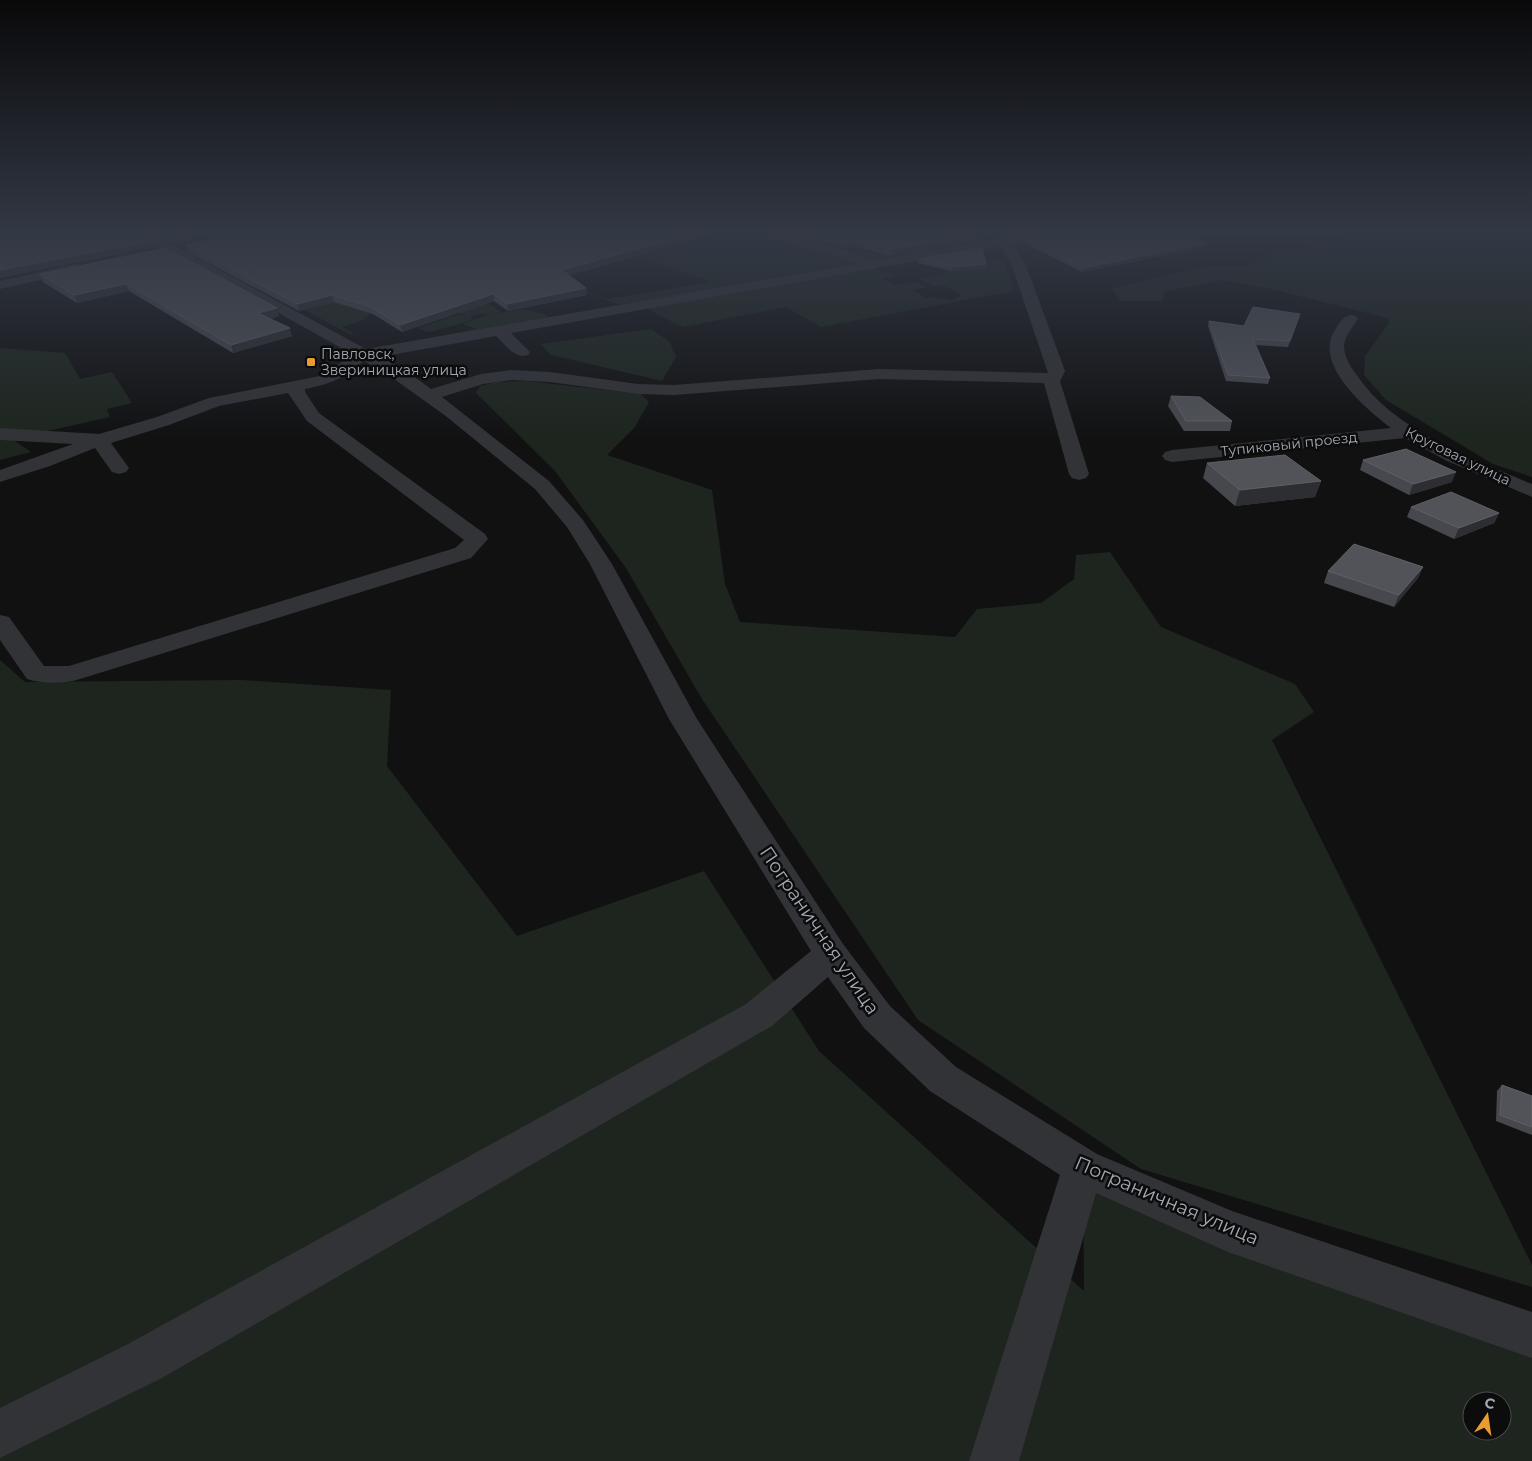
<svg xmlns="http://www.w3.org/2000/svg" width="1532" height="1461" viewBox="0 0 1532 1461" font-family="Montserrat,sans-serif">
  <style>
    .green { fill: #1d251e; fill-rule: evenodd }
    .lines { fill: none; stroke-linecap: round; stroke-linejoin: round }
    .minor { fill: #323337; fill-rule: evenodd }
    .wall { fill: #47484d }
    .shaded-wall { fill: #2d2e31 }
    .building { fill: #515358; stroke: #5e6066 }
    .poi-dot { fill: #ea9c31; stroke: #0c0c0d; stroke-width: 2 }
    .labels { text-anchor: middle; stroke-width: 5; stroke-linejoin: round; paint-order: stroke }
    .far-poi-label { font-size: 14px; fill: #a3a9b2; stroke: #0c0c0d; text-anchor: start }
    .far-street-label { font-size: 14px; fill: #a3a9b2; stroke: #0c0c0d }
    .near-street-label { font-size: 19px; fill: #a3a9b2; stroke: #0c0c0d }
  </style>
  <rect width="100%" height="100%" fill="#111112"/>
  <!-- green -->
  <g class="green">
    <polygon points="727,235 756,235 765,238 774,236 814,247 853,263 850,265 623,306 568,286 567,284 607,299 711,282 640,257"/>
    <path d="M1316 235H1532V477L1493 464 1386 400 1364 375 1365 356 1389 323 1387 318 1271 289 1221 280 1164 292 1163 301H1122L1110 289 1208 266H1248L1249 262C1261 259 1272 253 1283 251 1306 246 1329 246 1351 240Z"/>
    <polygon points="923,239 957,248 873,262 849,254 865,250 881,254"/>
    <path d="M1000 260 1005 261 1014 291 821 327 786 307 683 327 666 319 647 308 804 279 875 269 898 276 882 278 895 285 915 282 927 287 914 290 926 298C935 296 942 299 951 300 958 300 954 297 961 296L956 293 957 292 942 285 934 286 919 279 945 274V272L939 269Z"/>
    <polygon points="414,278 363,320 342,327 354,333 351,335 297,306"/>
    <polygon points="486,302 501,312 494,314 523,309 544,314 551,319 441,338 436,337 476,329 463,324 492,313 473,315 470,318 474,319 472,320 434,331 428,332 418,328 457,315 469,316 460,314 453,309"/>
    <polygon points="651,329 670,342 676,357 662,381 551,355 541,344"/>
    <polygon points="0,348 65,353 80,379 112,372 132,403 107,409 110,417 12,439 31,452 0,460"/>
    <polygon points="526,381 641,394 649,402 635,427 607,455 712,490 725,584 740,622 955,637 977,609 1041,603 1074,579 1076,555 1110,552 1161,627 1295,684 1314,712 1272,740 1532,1265 1532,1287 1141,1169 918,1020 702,699 626,568 555,471 476,393 480,386 497,382"/>
    <path d="M0 660 25 682 241 680 391 690 387 766 517 936 704 871 819 1051 1084 1291 1083 1167 1532 1334V1461H0ZM1472 1401H1502V1431H1472Z"/>
  </g>
  <g class="lines">
    <!-- minor -->
    <g class="minor">
      <path d="M139 235H155L366 349 856 264 836 256 772 238 770 235H791L846 250 872 261 1018 235H1047L1041 239 1012 244 1025 263 1065 371 1060 381 1089 474 1086 478 1079 480 1072 478 1069 474 1044 383 879 379 674 395 638 394 550 382 512 380 483 384 442 397 549 481 583 520 612 564 697 719 843 944 890 1006 956 1067 1097 1154 1232 1211 1532 1312V1358L1228 1252 1096 1193 1019 1461H969L1060 1175 930 1091 864 1028 828 977 772 1026 162 1378 0 1458V1408L128 1344 746 1004 811 951 669 719 590 564 567 527 535 489 447 417 390 376 364 361C341 379 334 383 305 389V392L319 413 485 534 488 539 471 558 80 679C64 684 43 684 27 679L0 640V615L9 617 44 666H69L455 548 464 540 307 421 288 393 219 406 169 425 111 443 129 468 126 472 119 474 112 472 95 448 50 466 0 482V470L73 444 0 440V428L99 434 157 417 209 398 320 376 330 371 352 354ZM1001 246 1011 263 1048 373 879 369 674 385 638 384 550 372 512 370 481 374 431 389 402 368 380 357 496 336C505 344 514 359 528 355L530 352 511 333Z"/>
      <polygon points="76,264 83,268 81,271 0,289 0,281"/>
      <path d="M1351 315 1356 316 1358 319C1353 327 1345 335 1344 346 1344 356 1350 366 1356 374 1393 430 1472 459 1532 484V497L1447 461 1405 438 1172 462 1165 460 1162 456 1165 452 1172 450 1391 428C1367 410 1312 364 1335 330 1339 323 1343 316 1351 315Z"/>
    </g>
  </g>
  <!-- wall -->
  <g class="wall">
    <polygon points="159,235 210,235 173,243"/>
    <polygon points="233,235 711,235 569,275 587,295 508,311 494,301 402,332 373,314 334,302 299,311 188,252 186,245"/>
    <polygon points="796,235 979,235 979,240 891,256 854,246 847,248"/>
    <polygon points="1026,240 1206,247 1082,272 1026,244"/>
    <polygon points="166,248 279,316 270,319 292,336 233,353 129,291 77,303 43,282 40,274"/>
    <polygon points="918,259 986,264 985,268 952,271 918,263"/>
    <polygon points="1298,319 1288,347 1255,345 1270,378 1268,384 1226,381 1208,326 1209,321 1244,326"/>
    <polygon points="1171,396 1232,421 1230,431 1184,431 1168,406"/>
    <polygon points="1363,460 1452,482 1409,495 1360,470"/>
    <polygon points="1207,463 1321,481 1315,497 1235,506 1203,478"/>
    <polygon points="1411,507 1499,513 1494,523 1454,539 1407,517"/>
    <polygon points="1423,567 1418,578 1394,607 1324,583 1328,571"/>
    <polygon points="1502,1085 1532,1096 1532,1135 1496,1121 1497,1091"/>
  </g>
  <!-- shaded-wall -->
  <g class="shaded-wall">
    <polygon points="177,235 210,235 173,243 171,236"/>
    <polygon points="688,235 711,235 563,277 562,270"/>
    <polygon points="970,235 979,235 979,240 891,256 891,249"/>
    <polygon points="854,240 854,246 847,248 848,242"/>
    <polygon points="152,241 154,247 0,278 0,270"/>
    <polygon points="1206,243 1206,247 1082,272 1082,268"/>
    <polygon points="986,264 985,268 952,271 952,267"/>
    <polygon points="126,284 129,291 77,303 74,295"/>
    <polygon points="586,288 587,295 508,311 507,304"/>
    <polygon points="493,294 494,301 402,332 400,325"/>
    <polygon points="332,295 334,302 299,311 297,304"/>
    <polygon points="277,308 279,316 261,321 258,313"/>
    <polygon points="290,328 292,336 233,353 231,345"/>
    <polygon points="1456,472 1452,482 1409,495 1413,484"/>
    <polygon points="1321,481 1315,497 1235,506 1240,490"/>
    <polygon points="1499,513 1494,523 1454,539 1459,528"/>
    <polygon points="1423,567 1418,578 1394,607 1399,595"/>
  </g>
  <!-- building -->
  <g class="building">
    <polygon points="0,235 144,235 152,241 0,270"/>
    <polygon points="233,235 688,235 562,270 586,288 507,304 493,294 400,325 371,307 332,295 297,304 186,245"/>
    <polygon points="821,235 970,235 891,249 854,240 848,242"/>
    <polygon points="1053,235 1183,235 1206,243 1082,268 1026,240"/>
    <polygon points="166,248 277,308 258,313 290,328 231,345 126,284 74,295 40,274"/>
    <polygon points="982,248 986,264 952,267 918,259"/>
    <polygon points="1253,307 1300,314 1290,341 1253,339 1270,378 1228,375 1209,321 1244,326"/>
    <polygon points="1171,396 1200,397 1232,421 1186,421"/>
    <polygon points="1406,449 1456,472 1413,484 1363,460"/>
    <polygon points="1285,455 1321,481 1240,490 1207,463"/>
    <polygon points="1451,492 1499,513 1459,528 1411,507"/>
    <polygon points="1354,544 1423,567 1399,595 1328,571"/>
    <polygon points="1502,1085 1532,1096 1532,1127 1500,1115"/>
  </g>
  <!-- sky -->
  <linearGradient id="sky" x2="0" y2="1"><stop stop-color="#09090a"/><stop offset="0.53" stop-color="#323844"/><stop offset="1" stop-color="#323844" stop-opacity="0"/></linearGradient>
  <rect width="1532" height="440" fill="url(#sky)"/>
  <!-- markers -->
  <rect class="poi-dot" x="306" y="357" width="10" height="10" rx="2.5"/>
  <g class="labels">
    <!-- far-poi labels -->
    <g class="far-poi-label">
      <text x="321" y="359">Павловск,<tspan x="321" dy="16">Звериницкая улица</tspan></text>
    </g>
    <!-- far-street labels -->
    <g class="far-street-label">
      <text transform="translate(1289 444) rotate(-6)" y="5">Тупиковый проезд</text>
      <text transform="translate(1458 456) rotate(26)" y="5">Круговая улица</text>
    </g>
    <!-- near-street labels -->
    <g class="near-street-label">
      <text transform="translate(820 930) rotate(56)" y="7">Пограничная улица</text>
      <text transform="translate(1167 1200) rotate(23)" y="7">Пограничная улица</text>
    </g>
  </g>
  <!-- north arrow -->
  <g transform="translate(1487 1416) rotate(13)"><circle r="24" fill="#0c0c0d" stroke="#484b4f"/>
  <path d="M0-4L9 19L0 12L-9 19Z" fill="#ea9c31"/>
  <text y="-8" font-size="14" font-weight="bold" text-anchor="middle" fill="#a3a9b2">С</text>
  </g>
</svg>
